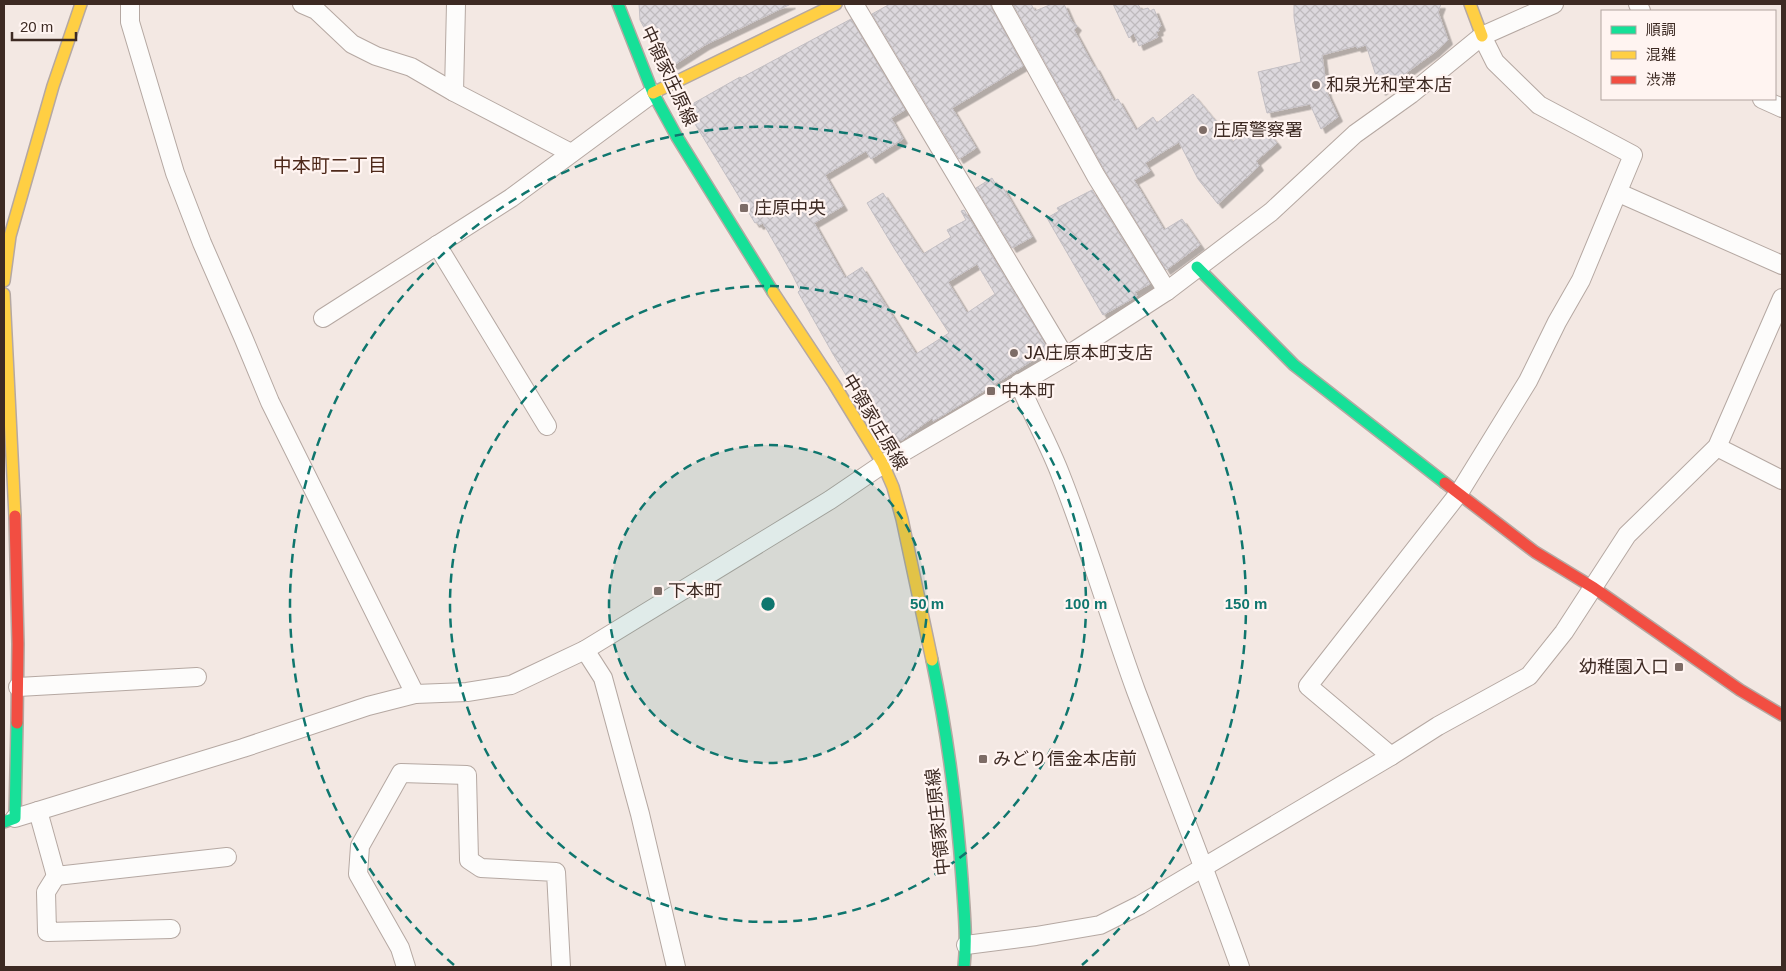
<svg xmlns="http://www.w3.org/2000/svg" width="1786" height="971" viewBox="0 0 1786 971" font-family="Helvetica,'Noto Sans JP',sans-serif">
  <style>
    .building { fill: url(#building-cross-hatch); stroke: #c3bfc4; fill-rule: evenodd; filter: url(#shadow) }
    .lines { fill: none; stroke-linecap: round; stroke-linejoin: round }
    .street-casing { stroke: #b5a8a2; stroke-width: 20 }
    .fast-casing { stroke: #b5a8a2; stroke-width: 14 }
    .slow-casing { stroke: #b5a8a2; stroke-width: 14 }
    .jam-casing { stroke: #b5a8a2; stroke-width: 14 }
    .street { stroke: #fdfcfb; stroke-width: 18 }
    .fast { stroke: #16e098; stroke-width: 11 }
    .slow { stroke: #ffcf43; stroke-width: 11 }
    .jam { stroke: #f24e42; stroke-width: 11 }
    .ring { fill: none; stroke: #0f766e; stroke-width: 2.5; stroke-dasharray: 9 6 }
    .poi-dot { fill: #7d6c66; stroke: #fff4f1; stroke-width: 2 }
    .labels { text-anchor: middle; stroke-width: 4.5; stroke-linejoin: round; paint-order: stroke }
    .street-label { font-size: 18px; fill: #3d2a23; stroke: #fff4f1 }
    .poi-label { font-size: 18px; fill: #3d2a23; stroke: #fff4f1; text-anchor: start }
    .neighbourhood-label { font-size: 19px; fill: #4e291a; stroke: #fff4f1 }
    .centre { fill: #0f766e; stroke: #fff4f1; stroke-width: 2.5 }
    .ring-label { font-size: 15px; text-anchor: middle; font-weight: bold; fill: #0f766e; stroke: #fff4f1; stroke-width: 4.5; stroke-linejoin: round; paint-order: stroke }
  </style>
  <defs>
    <pattern id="building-cross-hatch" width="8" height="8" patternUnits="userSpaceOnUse" patternTransform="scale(1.25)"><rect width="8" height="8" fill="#dcd8dd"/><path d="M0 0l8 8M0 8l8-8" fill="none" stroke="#bebabd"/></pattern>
    <filter id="shadow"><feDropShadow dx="4.5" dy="4.5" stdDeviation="0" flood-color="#0004"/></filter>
  </defs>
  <rect width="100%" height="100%" fill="#f3e8e3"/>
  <!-- building -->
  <g class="building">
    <polygon points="639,4 791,4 705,45 674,65 659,61 651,38 650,39 640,20"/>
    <polygon points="890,4 990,4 992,9 1023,66 952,108 976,148 959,159 872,14"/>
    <polygon points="1013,4 1031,4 1035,11 1052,4 1064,4 1071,20 1077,26 1074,30 1094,67 1095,66 1114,101 1118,99 1136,130 1153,117 1157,123 1193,94 1233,142 1258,120 1277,143 1256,161 1259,166 1218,204 1198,179 1179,142 1145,163 1150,171 1134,180 1164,230 1182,219 1200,245 1166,270 1105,171"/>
    <polygon points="1113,4 1138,4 1141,10 1148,8 1150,11 1154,9 1161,26 1158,28 1159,31 1156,32 1158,37 1139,46 1134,33 1129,38"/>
    <polygon points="1294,4 1441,4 1438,12 1448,40 1435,52 1381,91 1366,45 1357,48 1356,46 1322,55 1327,93 1338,117 1321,129 1310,104 1267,113 1261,88 1262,88 1258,72 1301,62 1294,17"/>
    <path d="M851 19 905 110 891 118 903 139 871 159 866 151 825 175 843 206 814 223 845 278 862 267 916 354 949 333 894 248 867 203 883 193 923 254 951 237 947 230 966 220 961 211 964 210 1049 350 987 389 933 421 932 418 902 440 882 434 833 354 798 292 800 290 792 274 763 223 759 225 757 222 755 223 689 114 694 103 740 77 741 78ZM977 264 995 294 967 313 948 282Z"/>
    <polygon points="992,178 998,188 1002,186 1032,237 1012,248 976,188"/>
    <polygon points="1092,190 1150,284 1135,292 1137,296 1103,315 1047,218 1059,211 1057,208"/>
  </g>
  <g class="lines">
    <!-- street casing -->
    <g class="street-casing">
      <g id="street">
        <polyline points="130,4 130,22 175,173 202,243 243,337 270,402 415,694"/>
        <polyline points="302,4 316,10 352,44 376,56 411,67 454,92 571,153"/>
        <polyline points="854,4 1065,357"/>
        <polyline points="1001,4 1096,176 1167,291"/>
        <polyline points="1638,4 1641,11"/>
        <polyline points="454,92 456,4"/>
        <polyline points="1762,99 1782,108"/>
        <polyline points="1619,193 1782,265"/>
        <polyline points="437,245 547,426"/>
        <polyline points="323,318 511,198 653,93"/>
        <path d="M1019 383C1032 415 1049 444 1061 476 1089 547 1110 620 1136 691 1171 783 1207 874 1240 967"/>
        <polyline points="1717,447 1782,480"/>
        <polyline points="585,650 603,678 640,814 676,967"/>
        <polyline points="18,687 197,677"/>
        <polyline points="1391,756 1308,686 1459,493 1528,381 1557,322 1581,280 1633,155 1539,105 1495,62 1482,36"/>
        <polyline points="38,811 56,876 227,857"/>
        <polyline points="15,818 243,748 368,706 415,694 467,692 511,685 585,650 830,500 883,464 1065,357 1167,291 1271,212 1355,134 1411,94 1482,36 1554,4"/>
        <polyline points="56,876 46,892 47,932 171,929"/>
        <polyline points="966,945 1036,936 1100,925 1140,905 1391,756 1438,726 1529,676 1564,632 1627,535 1717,447 1782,298"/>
        <polyline points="406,967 400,948 358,874 360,846 401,773 467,775 469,860 481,868 556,872 561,967"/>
      </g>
    </g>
    <!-- fast casing -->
    <g class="fast-casing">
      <g id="fast">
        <polyline points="618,4 653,93 677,137 773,292"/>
        <polyline points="1197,267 1294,365 1445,483"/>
        <path d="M932 660C947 732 957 806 962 879 964 909 967 938 964 967"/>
        <polyline points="4,822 15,818 17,723"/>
      </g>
    </g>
    <!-- slow casing -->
    <g class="slow-casing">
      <g id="slow">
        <polyline points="1470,4 1482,36"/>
        <polyline points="653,93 836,4"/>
        <polyline points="4,281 10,236 53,86 81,4"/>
        <polyline points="773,292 834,384 883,464 893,487 902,519 932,660"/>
        <polyline points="4,294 15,516"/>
      </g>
    </g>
    <!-- jam casing -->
    <g class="jam-casing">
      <g id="jam">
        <polyline points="1445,483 1535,552 1594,588 1740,690 1782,715"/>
        <polyline points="15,516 18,644 17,723"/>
      </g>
    </g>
    <!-- street -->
    <use href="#street" class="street"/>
    <!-- fast -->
    <use href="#fast" class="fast"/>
    <!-- slow -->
    <use href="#slow" class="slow"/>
    <!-- jam -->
    <use href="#jam" class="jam"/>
  </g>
  <!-- distance rings -->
  <circle cx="768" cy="604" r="159" fill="#0f766e" fill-opacity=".12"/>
  <g class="ring">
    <circle cx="768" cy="604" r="159"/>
    <circle cx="768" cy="604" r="318"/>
    <path d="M454 965A478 478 0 1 1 1082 965"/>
  </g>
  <!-- markers -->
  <g class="poi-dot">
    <circle cx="1316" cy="85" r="5"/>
    <circle cx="1203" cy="130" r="5"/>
    <rect x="739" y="203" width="10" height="10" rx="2.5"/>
    <circle cx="1014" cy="353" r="5"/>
    <rect x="986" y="386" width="10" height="10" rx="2.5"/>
    <rect x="653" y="586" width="10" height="10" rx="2.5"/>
    <rect x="1674" y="662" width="10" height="10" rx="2.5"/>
    <rect x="978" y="754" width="10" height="10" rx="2.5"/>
  </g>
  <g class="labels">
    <!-- street labels -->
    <g class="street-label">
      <text transform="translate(669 76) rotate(65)" y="6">中領家庄原線</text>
      <text transform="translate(875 422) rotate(59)" y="6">中領家庄原線</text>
      <text transform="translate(938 822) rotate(-96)" y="6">中領家庄原線</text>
    </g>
    <!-- poi labels -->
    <g class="poi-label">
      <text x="1326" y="91">和泉光和堂本店</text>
      <text x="1213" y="136">庄原警察署</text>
      <text x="754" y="214">庄原中央</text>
      <text x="1024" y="359">JA庄原本町支店</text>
      <text x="1001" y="397">中本町</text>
      <text x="668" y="597">下本町</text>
      <text x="1669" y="673" text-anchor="end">幼稚園入口</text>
      <text x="993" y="765">みどり信金本店前</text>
    </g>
    <!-- neighbourhood labels -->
    <g class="neighbourhood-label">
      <text x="330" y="172">中本町二丁目</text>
    </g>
  </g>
  <circle cx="768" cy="604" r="8" class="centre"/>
  <g class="ring-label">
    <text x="927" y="609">50 m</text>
    <text x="1086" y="609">100 m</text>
    <text x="1246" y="609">150 m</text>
  </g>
  <!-- border -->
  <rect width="1786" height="971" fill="none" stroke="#3d2a23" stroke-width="10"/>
  <!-- legend -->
  <rect x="1601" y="10" width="175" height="90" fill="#fff4f1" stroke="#b1a39f"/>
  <rect x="1611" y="26" width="25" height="8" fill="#16e098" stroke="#b1a39f"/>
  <text x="1646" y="35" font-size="15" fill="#3d2a23">順調</text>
  <rect x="1611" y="51" width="25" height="8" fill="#ffcf43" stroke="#b1a39f"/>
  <text x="1646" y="60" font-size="15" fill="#3d2a23">混雑</text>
  <rect x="1611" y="76" width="25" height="8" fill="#f24e42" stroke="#b1a39f"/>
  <text x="1646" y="85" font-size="15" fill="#3d2a23">渋滞</text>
  <!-- scale -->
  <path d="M12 32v8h64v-8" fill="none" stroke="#3d2a23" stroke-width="2.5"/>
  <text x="20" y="32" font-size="15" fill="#3d2a23" stroke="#fff4f1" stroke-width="4" paint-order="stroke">20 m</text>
</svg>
